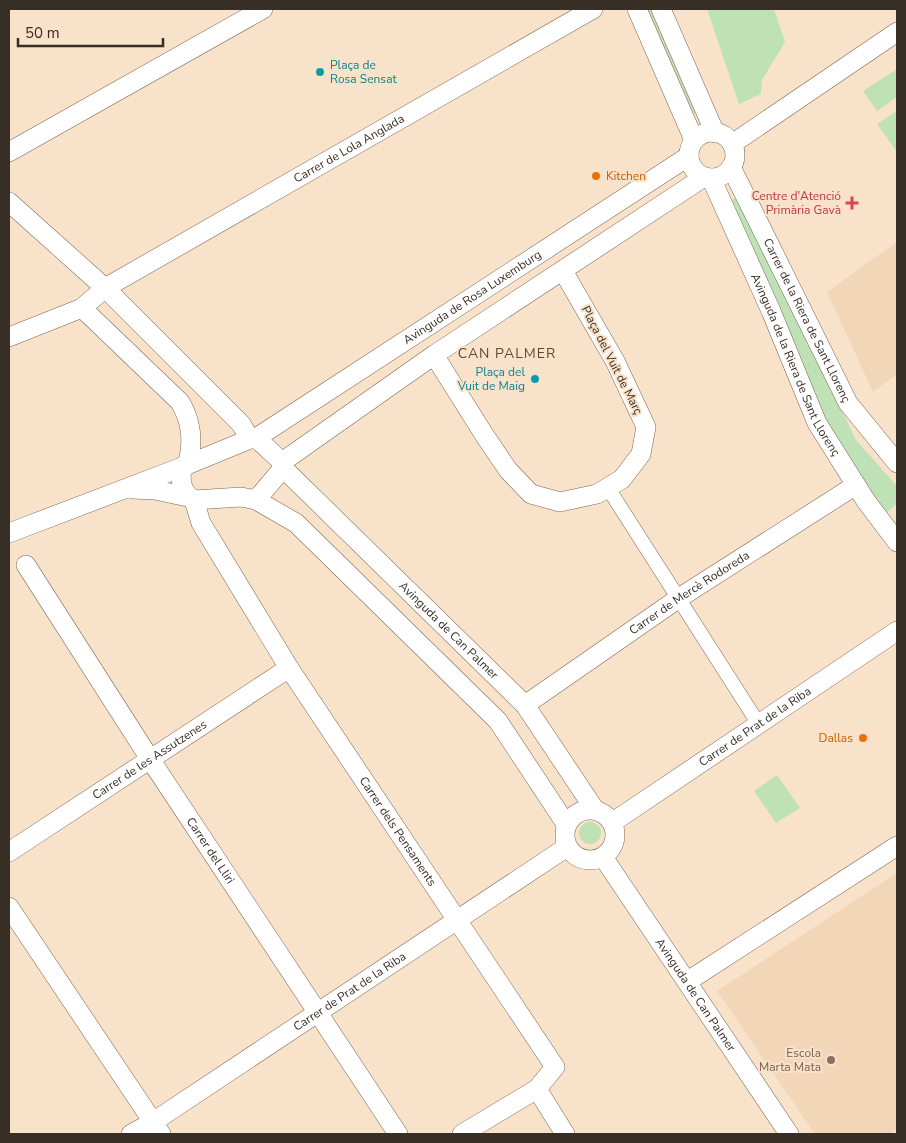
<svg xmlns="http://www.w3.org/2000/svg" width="906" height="1143" viewBox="0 0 906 1143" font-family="'Nunito Sans',sans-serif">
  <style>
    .built { fill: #f2d6b8 }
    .green { fill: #bee1b5 }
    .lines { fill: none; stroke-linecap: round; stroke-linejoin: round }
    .pedestrian-casing { stroke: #7a6651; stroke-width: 15 }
    .minor-casing { stroke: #7a6651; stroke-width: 20 }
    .pedestrian { stroke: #fff; stroke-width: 14 }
    .minor { stroke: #fff; stroke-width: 19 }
    .culture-dot { fill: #0f9aa8; stroke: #f9e2ca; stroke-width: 2 }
    .food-dot { fill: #e8710a; stroke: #f9e2ca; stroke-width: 2 }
    .health-dot { fill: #e0444e; stroke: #f9e2ca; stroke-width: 2 }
    .education-dot { fill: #8d6e63; stroke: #f9e2ca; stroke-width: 2 }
    .labels { text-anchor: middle; stroke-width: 4; stroke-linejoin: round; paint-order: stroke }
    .culture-label { font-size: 12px; fill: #0d838f; stroke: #f9e2ca; text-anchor: start }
    .street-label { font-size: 12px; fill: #372e25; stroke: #f9e2ca }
    .food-label { font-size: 12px; fill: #c56008; stroke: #f9e2ca; text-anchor: start }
    .health-label { font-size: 12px; fill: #be3a42; stroke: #f9e2ca; text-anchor: end }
    .education-label { font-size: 12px; fill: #785e54; stroke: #f9e2ca; text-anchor: end }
    .neighbourhood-label { font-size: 14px; letter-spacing: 1px; fill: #5c4935; stroke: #f9e2ca }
  </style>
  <rect width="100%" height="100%" fill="#f9e2ca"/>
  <!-- built -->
  <g class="built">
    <polygon points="897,242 897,374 873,392 827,292"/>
    <polygon points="897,873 897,1128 889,1134 815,1134 717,991"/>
  </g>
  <!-- green -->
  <g class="green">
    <polygon points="644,9 656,9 699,111 689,115"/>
    <polygon points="707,9 774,9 785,42 762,80 761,94 739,104"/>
    <polygon points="897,69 897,97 877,111 863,91"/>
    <polygon points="897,111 897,152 877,124"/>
    <polygon points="740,196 856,440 897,486 897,503 887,513 836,448 729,201"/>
    <polygon points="777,775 800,808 776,823 754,791"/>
    <circle cx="590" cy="833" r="11"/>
  </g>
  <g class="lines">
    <!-- pedestrian casing -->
    <g class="pedestrian-casing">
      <polyline id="pedestrian" points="608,488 758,723"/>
    </g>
    <!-- minor casing -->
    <g class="minor-casing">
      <g id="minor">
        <polyline points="637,9 694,140"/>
        <polyline points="661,9 715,133"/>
        <circle cx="712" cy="155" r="23"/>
        <polyline points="732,144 897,32"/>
        <polyline points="9,152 263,9"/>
        <path id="s1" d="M731 167 848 403 897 463"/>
        <path id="s2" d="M711 178 771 311 817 423 866 501 897 542"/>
        <polyline points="9,202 105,288 241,424 250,439"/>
        <path d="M82 308 180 402C192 422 194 442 187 465"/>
        <path id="s3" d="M9 337 82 308 105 288 593 9"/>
        <polyline points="434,355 485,436 508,470 531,494 560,502 597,494 622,479 641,454 646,427 615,361 563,271"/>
        <path id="s4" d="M256 438 689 156"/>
        <polyline points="282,462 434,355 704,177"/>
        <path d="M283 468 282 462 256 438 250 439 182 467C180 481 181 492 194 500L241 497 256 500 296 523 498 721 566 824"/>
        <path id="s5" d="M283 468 525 705 595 810"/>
        <polyline points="133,489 155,490 188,497"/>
        <path id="s6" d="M194 500 201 523 289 668 555 1067 537 1089 565 1134"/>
        <polyline points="256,500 283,468"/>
        <polyline points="9,533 182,467"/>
        <path id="s7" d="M26 565 150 759 398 1134"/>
        <path id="s8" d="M525 705 679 598 856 485"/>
        <circle cx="590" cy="835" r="25"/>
        <path id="s9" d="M613 822 897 631"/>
        <path id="s10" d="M9 852 289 668"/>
        <path id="s11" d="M603 857 789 1134"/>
        <polyline points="9,907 161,1134"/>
        <polyline points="688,981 897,846"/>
        <path id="s12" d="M131 1134 153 1122 567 847"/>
        <polyline points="462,1134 537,1089"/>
      </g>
    </g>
    <!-- pedestrian -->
    <use href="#pedestrian" class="pedestrian"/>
    <!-- minor -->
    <use href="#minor" class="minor"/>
  </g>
  <!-- markers -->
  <g class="culture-dot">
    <circle cx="320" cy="72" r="5"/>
    <circle cx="535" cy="379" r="5"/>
  </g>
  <g class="food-dot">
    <circle cx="596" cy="176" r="5"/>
    <circle cx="863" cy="738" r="5"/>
  </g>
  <path class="health-dot" d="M849.5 195.5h5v5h5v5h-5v5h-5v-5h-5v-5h5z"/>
  <circle class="education-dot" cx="831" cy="1060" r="5"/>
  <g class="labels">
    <!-- culture labels -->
    <g class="culture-label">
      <text x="330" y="69">Plaça de<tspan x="330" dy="14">Rosa Sensat</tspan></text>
      <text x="525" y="376" text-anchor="end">Plaça del<tspan x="525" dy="14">Vuit de Maig</tspan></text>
    </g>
    <!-- street labels -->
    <g class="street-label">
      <text dy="4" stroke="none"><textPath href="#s3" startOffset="390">Carrer de Lola Anglada</textPath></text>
      <text dy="4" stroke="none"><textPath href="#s4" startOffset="258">Avinguda de Rosa Luxemburg</textPath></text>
      <text dy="4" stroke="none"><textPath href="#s1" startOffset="171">Carrer de la Riera de Sant Llorenç</textPath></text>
      <text transform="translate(612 360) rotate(63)" y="4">Plaça del Vuit de Març</text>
      <text dy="4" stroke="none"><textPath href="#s2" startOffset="205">Avinguda de la Riera de Sant Llorenç</textPath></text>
      <text dy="4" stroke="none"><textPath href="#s8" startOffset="199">Carrer de Mercè Rodoreda</textPath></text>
      <text dy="4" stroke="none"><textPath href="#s5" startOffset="232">Avinguda de Can Palmer</textPath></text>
      <text dy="4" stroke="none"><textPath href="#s9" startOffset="171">Carrer de Prat de la Riba</textPath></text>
      <text dy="4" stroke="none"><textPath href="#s10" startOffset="168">Carrer de les Assutzenes</textPath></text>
      <text dy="4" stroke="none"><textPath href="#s6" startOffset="390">Carrer dels Pensaments</textPath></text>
      <text dy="4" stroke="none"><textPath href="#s7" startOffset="340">Carrer del Lliri</textPath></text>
      <text dy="4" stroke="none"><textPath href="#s12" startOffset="261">Carrer de Prat de la Riba</textPath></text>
      <text dy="4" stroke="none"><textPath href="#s11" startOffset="166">Avinguda de Can Palmer</textPath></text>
    </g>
    <!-- food labels -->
    <g class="food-label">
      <text x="606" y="180">Kitchen</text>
      <text x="853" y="742" text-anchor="end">Dallas</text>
    </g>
    <!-- health labels -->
    <g class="health-label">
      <text x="841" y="200">Centre d'Atenció<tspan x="841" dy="14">Primària Gavà</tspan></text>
    </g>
    <!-- education labels -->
    <g class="education-label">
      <text x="821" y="1057">Escola<tspan x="821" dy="14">Marta Mata</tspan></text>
    </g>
    <!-- neighbourhood labels -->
    <g class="neighbourhood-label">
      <text x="507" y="358">CAN PALMER</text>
    </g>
  </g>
  <!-- border -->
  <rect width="906" height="1143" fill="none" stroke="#372e25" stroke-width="20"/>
  <!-- scale -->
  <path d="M18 38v8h145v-8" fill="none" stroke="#372e25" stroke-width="2.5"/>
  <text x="25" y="38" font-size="15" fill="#372e25" stroke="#f9e2ca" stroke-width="4" paint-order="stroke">50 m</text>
</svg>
